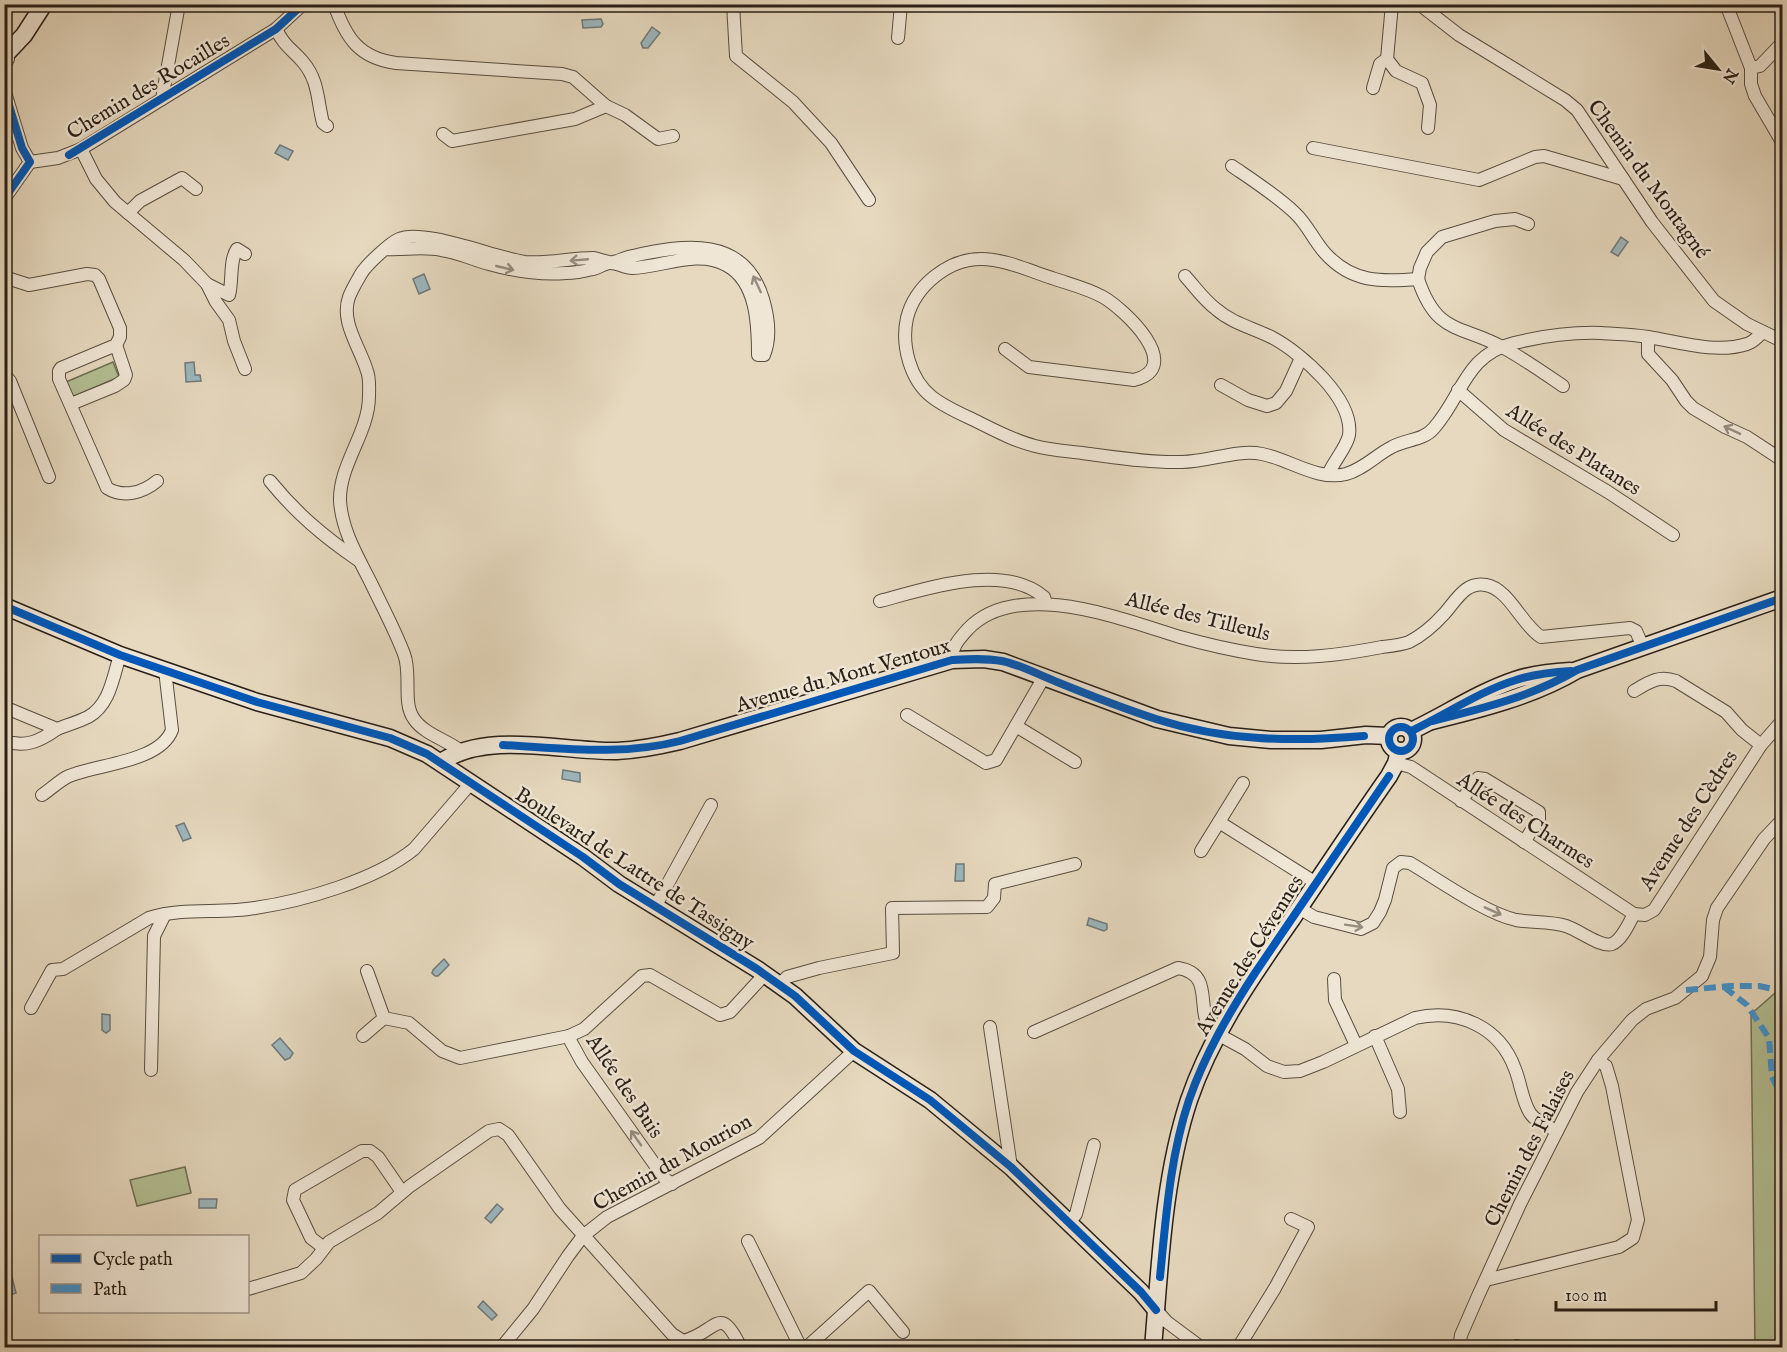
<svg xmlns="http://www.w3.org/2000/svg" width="1787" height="1352" viewBox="0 0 1787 1352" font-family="'IM FELL English',serif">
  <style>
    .green { fill: #b3c094; stroke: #6e7055; stroke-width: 1.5 }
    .water { fill: #9db7be; stroke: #6f7a7b; stroke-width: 1.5 }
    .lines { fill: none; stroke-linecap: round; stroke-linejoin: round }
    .street-casing { stroke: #584e40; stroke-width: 14 }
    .secondary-casing { stroke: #291f16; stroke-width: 19 }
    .street { stroke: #efe6d5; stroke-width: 12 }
    .secondary { stroke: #efe6d5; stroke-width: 16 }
    .quiet { stroke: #3c94d4; stroke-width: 6; stroke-dasharray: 12 6; stroke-linecap: butt }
    .cycleway-casing { stroke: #efe6d5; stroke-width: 11 }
    .cycleway { stroke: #0057b8; stroke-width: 8 }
    .oneway { stroke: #968c7f }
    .labels { text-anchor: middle; stroke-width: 5; stroke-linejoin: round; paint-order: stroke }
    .street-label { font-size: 21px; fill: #291f16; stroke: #efe6d5 }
  </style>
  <rect width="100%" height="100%" fill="#e6d9bf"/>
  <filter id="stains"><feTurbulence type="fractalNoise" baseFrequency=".00333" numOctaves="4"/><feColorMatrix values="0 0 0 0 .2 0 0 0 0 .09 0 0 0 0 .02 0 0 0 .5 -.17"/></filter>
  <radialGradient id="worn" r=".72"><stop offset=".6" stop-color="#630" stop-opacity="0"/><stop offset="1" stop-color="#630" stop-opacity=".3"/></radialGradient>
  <!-- green -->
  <g class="green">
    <polygon points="113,362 119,377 72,397 66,382"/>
    <polygon points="1782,987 1782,1347 1755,1347 1751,1014"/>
    <polygon points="185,1167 191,1193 137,1206 130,1180"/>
  </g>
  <!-- water -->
  <g class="water">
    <polygon points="601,19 603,24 601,27 583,28 582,20"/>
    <polygon points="652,27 660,33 648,48 643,48 641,43"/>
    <polygon points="280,145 293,151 288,160 275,153"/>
    <polygon points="1621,237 1628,242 1618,256 1611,252"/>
    <polygon points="424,274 430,289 419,294 413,279"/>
    <polygon points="194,362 195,375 200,375 201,381 186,382 185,363"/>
    <polygon points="563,770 580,773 580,782 562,779"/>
    <polygon points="184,823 191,838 183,841 176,826"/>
    <polygon points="956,864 964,864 964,881 955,881"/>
    <polygon points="1089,918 1107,924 1107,929 1104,931 1087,925"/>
    <polygon points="444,959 449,965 438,976 435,976 432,973 433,970"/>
    <polygon points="102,1014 110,1015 110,1030 106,1033 102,1030"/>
    <polygon points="280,1038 293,1053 290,1058 285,1060 272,1045"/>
    <polygon points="199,1199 217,1199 216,1208 199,1208"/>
    <polygon points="497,1204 503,1209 491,1223 485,1218"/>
    <polygon points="11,1273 16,1293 7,1296 5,1275"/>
    <polygon points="483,1301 497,1315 492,1320 478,1307"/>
  </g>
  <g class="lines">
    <!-- street casing -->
    <g class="street-casing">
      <g id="street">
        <path d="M334 4C346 38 359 58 396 63L562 74 573 77 606 106 625 115 658 139 673 136"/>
        <polyline points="733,4 736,56 793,102 831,143 869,200"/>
        <polyline points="1392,4 1387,59 1396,71 1422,83 1430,105 1428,128"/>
        <polyline points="1419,4 1459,35 1565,100 1577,110 1652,222 1714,301 1747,324 1782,341"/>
        <polyline points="1726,4 1751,68 1751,84 1755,96 1782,142"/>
        <path d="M276 29C284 46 292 49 303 62 319 81 317 100 323 123L327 126"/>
        <polyline points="898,38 901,4"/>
        <polyline points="4,50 8,59 4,66"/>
        <polyline points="1751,68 1760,66 1782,43"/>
        <polyline points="1373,88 1380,64 1387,59"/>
        <polyline points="4,89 22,148 30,162"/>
        <polyline points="162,99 179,4"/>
        <polyline points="443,134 452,141 575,119 606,106"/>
        <polyline points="1313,148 1479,180 1535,157 1544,156 1623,179"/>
        <polyline points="81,149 96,179 115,202 184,260 207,284 216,302 229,320 234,341 245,369"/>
        <polyline points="30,162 58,158 81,149 276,29 303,4"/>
        <path d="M1232 166C1254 181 1276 195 1295 213 1307 224 1314 241 1325 253 1352 283 1381 282 1418 279 1437 336 1461 324 1504 348 1524 359 1544 373 1563 386"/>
        <polyline points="4,199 30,162"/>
        <polyline points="128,213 140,201 182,178 196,189"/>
        <path d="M387 249C405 250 423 246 441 250 458 252 473 260 489 264 514 271 540 275 566 273 575 273 585 271 593 269 598 268 605 263 610 263 618 263 625 268 632 268 663 267 698 249 726 265 757 281 758 325 758 355H764C771 338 768 316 763 299 744 236 685 244 633 256 626 257 619 261 613 262 606 263 600 259 593 258 570 258 548 264 525 262 496 258 423 228 399 239 390 243 366 265 361 274 357 281 352 289 349 297 340 322 360 347 367 371 370 378 369 389 369 396 369 433 339 464 340 501 342 531 358 557 371 583 382 606 395 630 404 654 412 674 402 703 414 719 424 734 447 740 461 751"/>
        <path d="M1185 276C1195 287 1204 300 1216 309 1233 324 1254 328 1273 338 1301 353 1354 399 1349 435 1347 447 1333 462 1328 475"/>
        <path d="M4 277 29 285 87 274 95 275 99 279 120 328V337L116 345 61 368 59 371V379L107 488C123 498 143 493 157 481"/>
        <polyline points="1418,279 1420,268 1427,252 1442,237 1495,221 1515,219 1528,224"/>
        <path d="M207 284 229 295C233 281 229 261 237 249L245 254"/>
        <polyline points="1648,337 1648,354 1672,380 1686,401 1693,408 1725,427 1747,437 1782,460"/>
        <path d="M1005 349 1029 367 1134 380C1186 367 1124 309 1103 297 1087 288 1069 284 1052 278 1030 271 1005 259 981 259 948 259 915 286 907 318 901 345 910 380 932 397 946 408 964 415 980 423 998 432 1015 441 1035 446 1050 450 1066 451 1082 453 1114 457 1149 463 1182 462 1208 462 1236 449 1262 454 1289 459 1317 481 1346 474 1364 469 1376 455 1392 447 1406 439 1423 441 1434 428 1463 395 1465 355 1514 343 1543 336 1571 332 1601 333 1616 334 1632 334 1648 337 1679 342 1716 354 1747 344 1754 342 1758 336 1763 332"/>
        <polyline points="4,374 10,381 49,477"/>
        <polyline points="1221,385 1248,400 1267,406 1276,403 1286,391 1301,358"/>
        <polyline points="1458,390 1504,430 1608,492 1673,535"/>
        <polyline points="71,404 115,386 124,380 126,375 116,345"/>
        <path d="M270 481C296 513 323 536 358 560"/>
        <path d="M880 601C926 589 1003 562 1044 597L1046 604"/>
        <path d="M952 660C951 647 960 638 968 629 1018 577 1124 620 1180 637 1205 644 1231 650 1256 654 1297 661 1341 655 1382 647 1391 646 1401 645 1409 642 1423 635 1434 625 1444 614 1456 601 1465 581 1486 585 1509 589 1521 624 1541 637L1630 628 1636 631 1643 647"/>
        <path d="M1634 691C1649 682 1659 675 1676 681L1726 712 1742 730 1761 745"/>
        <path d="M4 707 57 729C67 725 78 722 88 717 110 705 113 677 120 655"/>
        <polyline points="907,715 986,763 996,760 1044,677"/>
        <polyline points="1016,726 1075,762"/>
        <path d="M4 741C26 748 40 741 57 729"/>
        <polyline points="1396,763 1411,767 1634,914"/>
        <path d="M42 795C51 789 60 780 69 776 98 764 160 762 172 730L165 670"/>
        <polyline points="1461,801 1478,778 1485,779 1539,812 1539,819 1524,842"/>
        <polyline points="1219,822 1316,883"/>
        <polyline points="1201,851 1243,783"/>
        <polyline points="655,907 711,805"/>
        <path d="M1299 908 1314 917 1361 929 1373 923 1380 912 1385 900 1393 868 1401 862 1410 863C1439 880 1485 913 1516 920 1532 923 1550 921 1566 926 1579 930 1601 948 1612 944 1622 940 1629 923 1634 914"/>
        <polyline points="1634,914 1645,915 1654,910 1761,745 1782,721"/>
        <polyline points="367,971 384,1018 409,1023 442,1051 460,1058 569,1036 584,1029 642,976 650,975 720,1015 730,1012 765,974"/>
        <polyline points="1334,979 1335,1000 1356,1045"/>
        <polyline points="780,984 787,977 819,968 893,953 892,908 987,907 994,898 995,884 1075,864"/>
        <path d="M31 1008 52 970 63 969 149 918C182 907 220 914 255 908 303 901 376 880 414 849L471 783"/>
        <polyline points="990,1027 1011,1167"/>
        <path d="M1034 1032 1178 968C1214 974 1196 1006 1210 1030L1245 1049 1267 1066 1284 1072 1300 1071 1323 1062 1415 1018C1458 1008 1500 1027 1515 1069 1521 1084 1522 1100 1530 1113 1536 1122 1548 1126 1557 1131"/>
        <polyline points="363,1036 384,1018"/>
        <polyline points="569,1036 571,1042 582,1062 665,1179 672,1184"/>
        <polyline points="1375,1036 1398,1089 1400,1112"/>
        <polyline points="151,1070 154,936 165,914"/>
        <polyline points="1070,1222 1076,1214 1094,1145"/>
        <polyline points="748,1241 801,1348"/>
        <polyline points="324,1248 311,1238 293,1200 295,1190 362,1151 370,1151 378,1157 402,1192"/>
        <polyline points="1486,1280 1619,1247 1633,1238 1638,1220 1612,1086 1606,1066 1598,1060"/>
        <path d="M248 1289 301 1273 316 1259 329 1242 378 1213 410 1186 489 1131 499 1129 508 1135 560 1209 672 1334 683 1341C717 1333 719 1301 741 1348"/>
        <polyline points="1156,1310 1167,1322 1202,1348"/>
        <polyline points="501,1348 533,1309 568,1256 583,1236 607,1217 759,1138 854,1051"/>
        <polyline points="806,1348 869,1291 903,1332"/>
        <polyline points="1238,1348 1275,1288 1308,1227 1291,1219"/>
        <polyline points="1459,1348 1461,1335 1478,1296 1520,1204 1577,1092 1598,1060 1632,1020 1646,1009 1675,998 1702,976 1710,957 1713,920 1717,908 1764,839 1782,820"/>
        <polyline points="1514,1348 1517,1346"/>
      </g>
    </g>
    <!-- secondary casing -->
    <g class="secondary-casing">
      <g id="secondary">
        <polyline points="7,53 24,35 44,4"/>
        <polyline points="4,606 120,655 257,702 390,738 427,754 583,857 619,884 757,969 795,996 854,1051 930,1100 1011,1167 1141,1292 1156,1310"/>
        <path d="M1432 721C1481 709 1533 696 1577 670L1782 598"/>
        <circle cx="1401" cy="739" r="12"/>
        <path d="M1411 731C1445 715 1479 692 1515 680 1533 674 1552 672 1570 671"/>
        <path d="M441 762C488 730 562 752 617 751 638 750 659 746 680 741L952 660 984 659 1003 662 1157 719 1229 736 1271 740H1321L1366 735 1388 736"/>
        <path d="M1153 1348C1160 1266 1163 1179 1189 1100 1212 1033 1252 976 1292 919 1324 871 1356 823 1389 776L1396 763 1399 751"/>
      </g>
    </g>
    <!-- street -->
    <use href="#street" class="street"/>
    <!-- secondary -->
    <use href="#secondary" class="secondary"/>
    <!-- quiet -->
    <g class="quiet">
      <polyline points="1724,987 1747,1005 1769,1038 1772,1077 1782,1097"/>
      <polyline points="1686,990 1730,986 1759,986 1782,991"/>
    </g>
    <!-- cycleway casing -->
    <g class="cycleway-casing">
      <g id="cycleway">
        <polyline points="4,89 22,148 30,162 4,199"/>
        <polyline points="69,155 276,29 303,4"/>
        <polyline points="4,606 120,655 257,702 390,738 427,754 583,857 619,884 757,969 795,996 854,1051 930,1100 1011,1167 1141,1292 1156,1310"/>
        <path d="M1432 721C1481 709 1533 696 1577 670L1782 598"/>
        <circle cx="1401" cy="739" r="12"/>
        <path d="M1411 731C1445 715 1480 691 1516 680 1534 674 1553 672 1571 671"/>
        <path d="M503 745C562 748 622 756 680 741L952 660C969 659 985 658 1002 661 1021 665 1039 675 1057 682 1089 695 1122 708 1156 719 1224 741 1293 742 1364 736"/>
        <path d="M1160 1277C1166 1217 1170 1157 1189 1100 1205 1054 1229 1013 1255 973L1389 776"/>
      </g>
    </g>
    <!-- cycleway -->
    <use href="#cycleway" class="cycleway"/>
  </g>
  <!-- one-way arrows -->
  <defs><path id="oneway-shaft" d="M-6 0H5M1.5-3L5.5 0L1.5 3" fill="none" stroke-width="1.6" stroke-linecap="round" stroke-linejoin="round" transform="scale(1.5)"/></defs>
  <g class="oneway">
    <use href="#oneway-shaft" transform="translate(579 260) rotate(175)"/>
    <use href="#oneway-shaft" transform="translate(505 268) rotate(13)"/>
    <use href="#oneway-shaft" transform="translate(757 284) rotate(-115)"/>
    <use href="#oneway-shaft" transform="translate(1732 430) rotate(-154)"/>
    <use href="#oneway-shaft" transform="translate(1493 911) rotate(24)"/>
    <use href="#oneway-shaft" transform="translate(1354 926) rotate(9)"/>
    <use href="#oneway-shaft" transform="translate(636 1138) rotate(-125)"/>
  </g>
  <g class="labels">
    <!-- street labels -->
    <g class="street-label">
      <text transform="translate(148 86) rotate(-31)" y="7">Chemin des Rocailles</text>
      <text transform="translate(1649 179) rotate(54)" y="7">Chemin du Montagné</text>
      <text transform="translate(1574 449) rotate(32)" y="7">Allée des Platanes</text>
      <text transform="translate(1198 616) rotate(14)" y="7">Allée des Tilleuls</text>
      <text transform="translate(843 675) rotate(-16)" y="7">Avenue du Mont Ventoux</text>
      <text transform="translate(1526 820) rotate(33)" y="7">Allée des Charmes</text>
      <text transform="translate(1688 820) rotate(-57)" y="7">Avenue des Cèdres</text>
      <text transform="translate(635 868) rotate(33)" y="7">Boulevard de Lattre de Tassigny</text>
      <text transform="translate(1249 955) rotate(-58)" y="7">Avenue des Cévennes</text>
      <text transform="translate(625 1086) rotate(56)" y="7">Allée des Buis</text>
      <text transform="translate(1529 1148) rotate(-63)" y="7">Chemin des Falaises</text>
      <text transform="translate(672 1162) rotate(-29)" y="7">Chemin du Mourion</text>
    </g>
  </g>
  <!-- margin -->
  <rect width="1787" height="1352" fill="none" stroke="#e6d9bf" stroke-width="24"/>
  <rect x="6" y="6" width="1775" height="1340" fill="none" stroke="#291f16" stroke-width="3"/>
  <rect x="12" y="12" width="1763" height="1328" fill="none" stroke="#291f16" stroke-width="1.5"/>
  <!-- legend -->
  <rect x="39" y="1235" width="210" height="78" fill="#efe6d5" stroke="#a09689" stroke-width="1.5"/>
  <rect x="51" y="1254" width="30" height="9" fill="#0057b8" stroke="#a09689" stroke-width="1.5"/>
  <text x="93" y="1265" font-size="18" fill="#291f16">Cycle path</text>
  <rect x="51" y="1284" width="30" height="9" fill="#3c94d4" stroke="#a09689" stroke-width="1.5"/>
  <text x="93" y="1295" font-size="18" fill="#291f16">Path</text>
  <!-- north arrow -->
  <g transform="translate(1718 69) rotate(120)" stroke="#efe6d5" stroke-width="4.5" paint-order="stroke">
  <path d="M0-4.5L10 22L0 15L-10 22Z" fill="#291f16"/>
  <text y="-9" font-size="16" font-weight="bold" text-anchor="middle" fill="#291f16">N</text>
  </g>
  <!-- scale -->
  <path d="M1556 1301v9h160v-9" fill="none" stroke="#291f16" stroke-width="3"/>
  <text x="1565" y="1301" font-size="18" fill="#291f16" stroke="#efe6d5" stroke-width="4.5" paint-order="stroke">100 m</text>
  <rect width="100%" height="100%" filter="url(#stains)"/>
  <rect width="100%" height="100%" fill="url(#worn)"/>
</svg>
